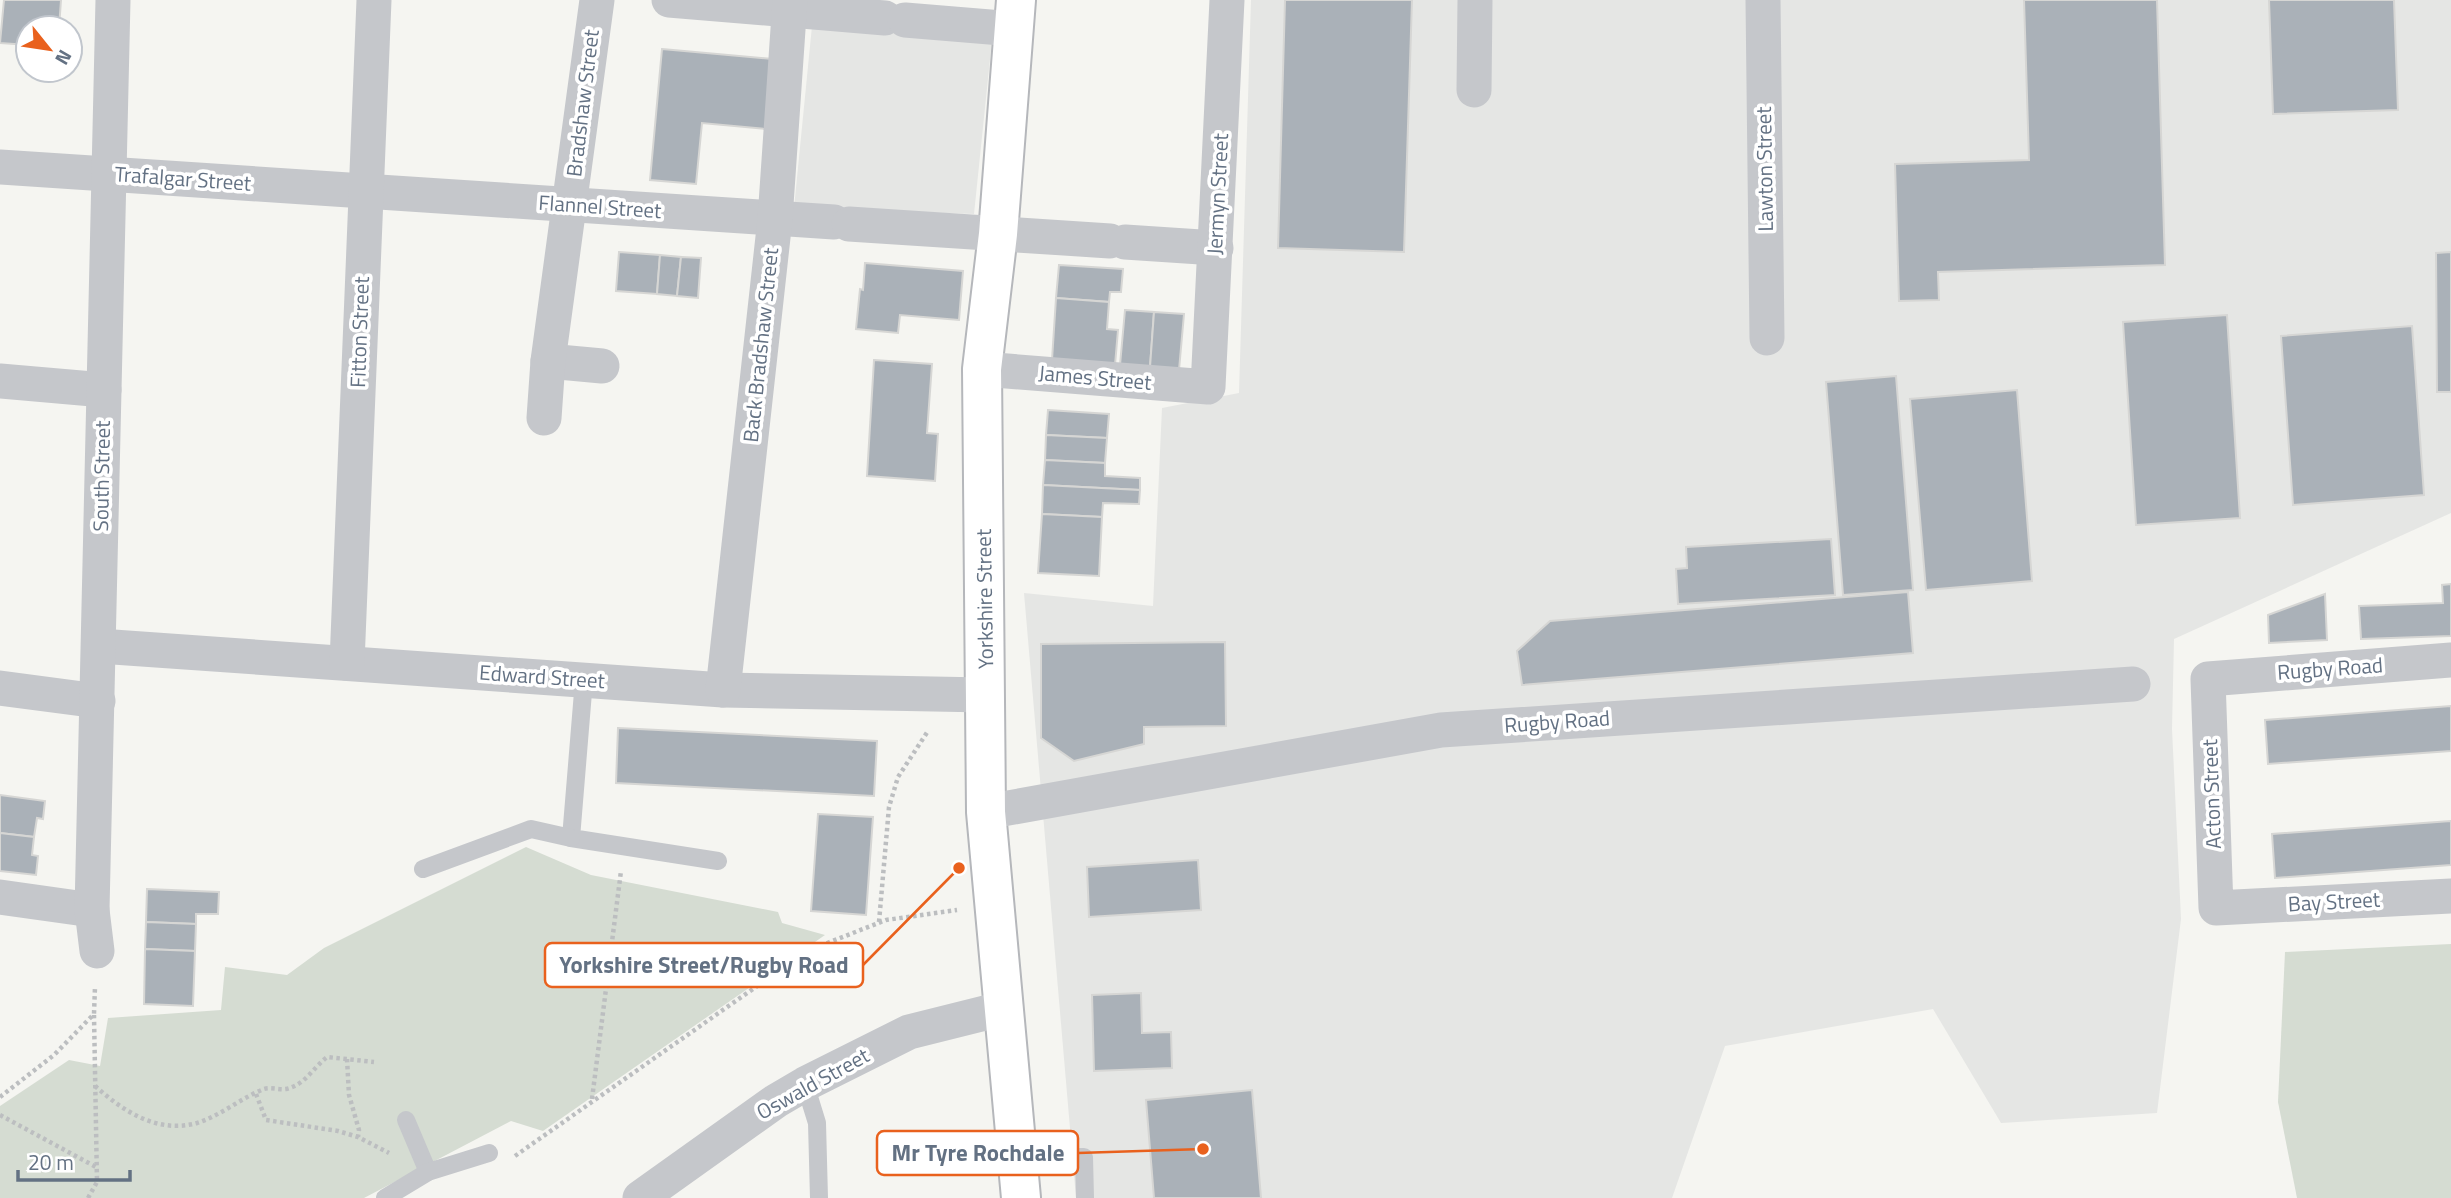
<svg xmlns="http://www.w3.org/2000/svg" width="2451" height="1198" viewBox="0 0 2451 1198" font-family="'Titillium Web',sans-serif">
  <style>
    .built { fill: #e5e6e4 }
    .green { fill: #d5dcd2 }
    .building { fill: #aab1b8; stroke: #d6d6d4; stroke-width: 2 }
    .lines { fill: none; stroke-linecap: round; stroke-linejoin: round }
    .trunk-casing { stroke: #b5b7bb; stroke-width: 42 }
    .path { stroke: #bcbec0; stroke-width: 4.5; stroke-dasharray: 3.5 3.5; stroke-linecap: butt }
    .service { stroke: #c5c7cb; stroke-width: 18 }
    .minor { stroke: #c5c7cb; stroke-width: 35 }
    .trunk { stroke: #fff; stroke-width: 38 }
    .labels { text-anchor: middle; stroke-width: 7; stroke-linejoin: round; paint-order: stroke }
    .street-label { font-size: 21px; fill: #637183; stroke: #fff }
    .leader { fill: none; stroke: #e9611d; stroke-width: 2.5 }
    .callout-dot { fill: #e9611d; stroke: #fff; stroke-width: 2.5 }
    .callout { fill: #fff; stroke: #e9611d; stroke-width: 2.5 }
    .callout-label { font-size: 23px; text-anchor: middle; font-weight: bold; fill: #637183 }
  </style>
  <rect width="100%" height="100%" fill="#f5f5f1"/>
  <!-- built -->
  <g class="built">
    <polygon points="1251,0 2451,0 2451,513 2174,639 2172,729 2181,919 2157,1113 2001,1123 1933,1009 1725,1046 1672,1198 1076,1198 1024,593 1153,606 1162,408 1239,393"/>
    <polygon points="812,26 992,40 974,214 794,208"/>
  </g>
  <!-- green -->
  <g class="green">
    <polygon points="526,847 591,875 778,912 782,923 825,935 543,1131 511,1121 364,1198 0,1198 0,1106 69,1060 100,1066 108,1018 221,1010 225,967 287,975 324,948"/>
    <polygon points="2451,944 2451,1198 2297,1198 2278,1102 2285,952"/>
  </g>
  <!-- building -->
  <g class="building">
    <polygon points="4,0 61,0 59,28 28,28 28,45 0,43"/>
    <polygon points="1285,0 1412,0 1404,252 1278,248"/>
    <polygon points="2024,0 2157,0 2165,265 1938,272 1939,300 1899,301 1895,164 2029,160"/>
    <polygon points="2269,0 2394,0 2398,110 2273,114"/>
    <polygon points="662,49 783,60 776,130 702,123 696,184 650,180"/>
    <polygon points="619,252 660,255 657,294 616,291"/>
    <polygon points="2451,252 2451,392 2437,392 2436,253"/>
    <polygon points="660,255 681,257 677,296 657,294"/>
    <polygon points="681,257 701,258 698,298 677,296"/>
    <polygon points="865,263 963,271 959,320 900,315 898,333 856,329 860,289 863,290"/>
    <polygon points="1059,265 1123,269 1121,292 1110,292 1109,302 1056,298"/>
    <polygon points="1056,298 1109,302 1107,329 1118,330 1115,365 1052,360"/>
    <polygon points="1125,310 1154,312 1150,367 1120,365"/>
    <polygon points="1154,312 1184,314 1179,370 1150,367"/>
    <polygon points="2227,315 2240,518 2136,525 2123,322"/>
    <polygon points="2412,326 2424,495 2293,505 2281,336"/>
    <polygon points="874,360 932,364 927,433 938,434 935,481 867,476"/>
    <polygon points="1896,376 1913,590 1843,595 1826,382"/>
    <polygon points="2017,390 2032,581 1926,590 1910,399"/>
    <polygon points="1048,410 1109,414 1107,438 1046,435"/>
    <polygon points="1046,435 1107,438 1105,463 1045,460"/>
    <polygon points="1045,460 1105,463 1105,476 1140,478 1140,490 1043,485"/>
    <polygon points="1043,485 1140,490 1139,504 1103,503 1102,517 1042,514"/>
    <polygon points="1042,514 1102,517 1099,576 1038,573"/>
    <polygon points="1831,539 1835,595 1678,604 1676,569 1687,568 1686,547"/>
    <polygon points="2451,584 2451,636 2361,639 2359,606 2443,603 2442,585"/>
    <polygon points="1908,592 1913,653 1522,685 1517,651 1550,621"/>
    <polygon points="2325,594 2327,640 2269,643 2268,615"/>
    <polygon points="1225,642 1226,726 1144,727 1144,744 1074,761 1041,738 1041,644"/>
    <polygon points="2451,706 2451,751 2268,764 2265,720"/>
    <polygon points="618,728 877,741 874,796 616,783"/>
    <polygon points="0,795 45,801 43,819 37,818 34,837 0,833"/>
    <polygon points="818,814 873,817 866,915 811,911"/>
    <polygon points="2451,821 2451,865 2275,878 2272,834"/>
    <polygon points="0,833 34,837 32,855 38,856 36,875 0,871"/>
    <polygon points="1198,860 1201,910 1089,917 1087,867"/>
    <polygon points="147,889 219,892 218,914 196,914 196,924 146,922"/>
    <polygon points="146,922 196,924 195,951 145,949"/>
    <polygon points="145,949 195,951 193,1006 144,1004"/>
    <polygon points="1141,993 1142,1033 1171,1032 1172,1068 1094,1071 1092,995"/>
    <polygon points="1252,1090 1261,1198 1154,1198 1146,1100"/>
  </g>
  <g class="lines">
    <!-- trunk casing -->
    <g class="trunk-casing">
      <polyline id="trunk" points="1016,0 998,234 982,369 986,812 1021,1198"/>
    </g>
    <!-- path -->
    <g class="path">
      <polyline points="879,922 889,807 898,777 928,731"/>
      <polyline points="347,1059 349,1095 359,1130 358,1137"/>
      <path d="M95 1086C123 1111 157 1134 197 1123 220 1116 241 1098 264 1089 271 1087 279 1090 286 1089 305 1085 313 1068 327 1057L374 1062"/>
      <polyline points="256,1094 266,1120 338,1131 358,1137 389,1153"/>
      <polyline points="0,1097 54,1055 94,1014 95,987"/>
      <polyline points="592,1099 621,871"/>
      <polyline points="0,1115 96,1167"/>
      <polyline points="515,1156 807,951 886,920 957,910"/>
      <polyline points="88,1198 97,1182 94,1015"/>
    </g>
    <!-- service -->
    <g class="service">
      <polyline points="584,680 571,838 718,861"/>
      <polyline points="423,869 531,829 571,838"/>
      <polyline points="805,1084 817,1123 819,1198"/>
      <polyline points="406,1120 428,1172"/>
      <polyline points="1019,1158 1084,1157 1085,1198"/>
      <polyline points="385,1198 428,1172 489,1153"/>
    </g>
    <!-- minor -->
    <g class="minor">
      <polyline points="669,0 885,18"/>
      <polyline points="1763,0 1767,338"/>
      <polyline points="905,20 1014,29"/>
      <polyline points="1474,90 1475,0"/>
      <polyline points="0,167 834,222"/>
      <polyline points="849,224 1110,241"/>
      <polyline points="1125,242 1216,248"/>
      <polyline points="548,361 602,366"/>
      <polyline points="982,369 1208,387 1227,0"/>
      <polyline points="0,381 104,390"/>
      <polyline points="544,418 548,361 597,0"/>
      <polyline points="99,646 723,690 986,695"/>
      <polyline points="2451,660 2208,679 2216,908 2451,896"/>
      <polyline points="347,663 374,0"/>
      <polyline points="0,688 98,701"/>
      <polyline points="723,690 775,219 790,0"/>
      <polyline points="986,812 1441,730 2133,684"/>
      <polyline points="0,897 92,910"/>
      <polyline points="97,951 92,910 113,0"/>
      <polyline points="640,1198 776,1101 805,1084 909,1032 1005,1008"/>
    </g>
    <!-- trunk -->
    <use href="#trunk" class="trunk"/>
  </g>
  <g class="labels">
    <!-- street labels -->
    <g class="street-label">
      <text transform="translate(583 103) rotate(-83)" y="7">Bradshaw Street</text>
      <text transform="translate(1765 169) rotate(-91)" y="7">Lawton Street</text>
      <text transform="translate(183 179) rotate(4)" y="7">Trafalgar Street</text>
      <text transform="translate(1218 194) rotate(-87)" y="7">Jermyn Street</text>
      <text transform="translate(600 207) rotate(4)" y="7">Flannel Street</text>
      <text transform="translate(360 332) rotate(-88)" y="7">Fitton Street</text>
      <text transform="translate(761 345) rotate(-84)" y="7">Back Bradshaw Street</text>
      <text transform="translate(1095 378) rotate(5)" y="7">James Street</text>
      <text transform="translate(102 476) rotate(-89)" y="7">South Street</text>
      <text transform="translate(985 599) rotate(-91)" y="7">Yorkshire Street</text>
      <text transform="translate(2330 669) rotate(-4)" y="7">Rugby Road</text>
      <text transform="translate(542 677) rotate(4)" y="7">Edward Street</text>
      <text transform="translate(1557 722) rotate(-4)" y="7">Rugby Road</text>
      <text transform="translate(2212 794) rotate(-92)" y="7">Acton Street</text>
      <text transform="translate(2334 902) rotate(-3)" y="7">Bay Street</text>
      <text transform="translate(813 1084) rotate(-29)" y="7">Oswald Street</text>
    </g>
  </g>
  <!-- callouts -->
  <path class="leader" d="M959 868L863 965M1203 1149L1078 1153"/>
  <g class="callout-dot">
    <circle cx="959" cy="868" r="7"/>
    <circle cx="1203" cy="1149" r="7"/>
  </g>
  <g class="callout">
    <rect x="545" y="943" width="318" height="44" rx="7"/>
    <rect x="877" y="1131" width="201" height="44" rx="7"/>
  </g>
  <g class="callout-label">
    <text x="704" y="973">Yorkshire Street/Rugby Road</text>
    <text x="978" y="1161">Mr Tyre Rochdale</text>
  </g>
  <!-- north arrow -->
  <g transform="translate(49 49) rotate(120)"><circle r="33" fill="#ffffff" stroke="#c1c6cd" stroke-width="2"/>
  <path d="M0-5L12 26L0 18L-12 26Z" fill="#e9611d"/>
  <text y="-10" font-size="19" font-weight="bold" text-anchor="middle" fill="#637183">N</text>
  </g>
  <!-- scale -->
  <path d="M18 1170v10h112v-10" fill="none" stroke="#637183" stroke-width="3.5"/>
  <text x="28" y="1170" font-size="21" fill="#637183" stroke="#ffffff" stroke-width="5" paint-order="stroke">20 m</text>
</svg>
